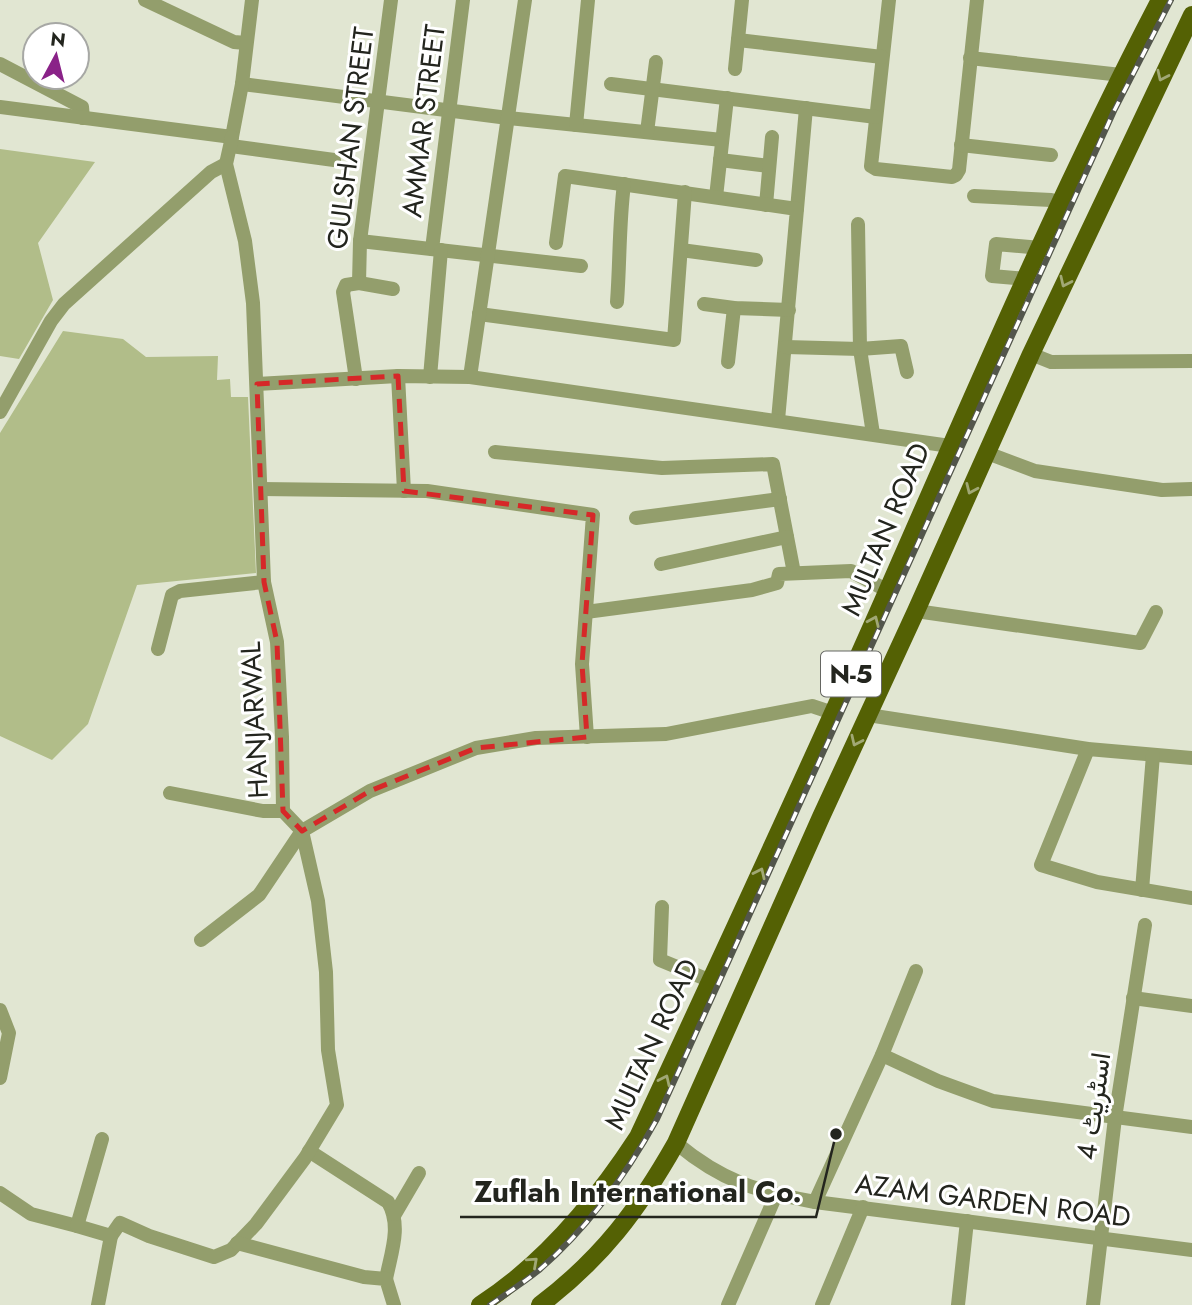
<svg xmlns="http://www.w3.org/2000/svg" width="1192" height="1305" viewBox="0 0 1192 1305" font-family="Jost,Vazirmatn,sans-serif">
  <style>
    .green { fill: #b1bd89 }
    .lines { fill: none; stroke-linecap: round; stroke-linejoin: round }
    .minor { stroke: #939e6c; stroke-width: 14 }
    .major { stroke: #546104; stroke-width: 18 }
    .rail-casing { stroke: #53564c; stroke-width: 6 }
    .rail { stroke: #fff; stroke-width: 3.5; stroke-dasharray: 10; stroke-linecap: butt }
    .oneway { stroke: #a1a875 }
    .marked { fill: none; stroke: #d62828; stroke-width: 5; stroke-dasharray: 14 9; stroke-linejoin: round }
    .labels { text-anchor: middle; stroke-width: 6; stroke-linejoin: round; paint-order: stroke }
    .shield { fill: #fff; stroke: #656662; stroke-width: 2 }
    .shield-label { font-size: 26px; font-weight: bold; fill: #23251e }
    .street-label { font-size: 28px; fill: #23251e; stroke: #fff }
    .leader { fill: none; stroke: #23251e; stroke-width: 2.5 }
    .callout-dot { fill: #23251e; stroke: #fff; stroke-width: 2.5 }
    .callout-label { font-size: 30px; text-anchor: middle; font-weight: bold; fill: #23251e; stroke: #fff; stroke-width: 6; stroke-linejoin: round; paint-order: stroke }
  </style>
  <rect width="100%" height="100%" fill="#e1e6d2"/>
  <!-- green -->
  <g class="green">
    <polygon points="0,149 95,162 38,243 53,300 19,359 0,356"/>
    <polygon points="63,331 123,339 146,357 218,356 217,380 230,379 231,397 248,397 256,573 137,585 88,724 52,760 0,736 0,433"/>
  </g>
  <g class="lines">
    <!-- minor -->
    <g class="minor">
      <polyline points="145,0 234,42 246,43"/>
      <polyline points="889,0 871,166 876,169 952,177 956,175 959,170 977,0"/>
      <polyline points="738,40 882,57"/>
      <polyline points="970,58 1121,75"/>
      <polyline points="0,64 82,107 83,118"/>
      <polyline points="735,69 742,0"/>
      <polyline points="242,84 508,118 722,140"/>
      <polyline points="611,84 876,117"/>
      <polyline points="0,107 232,137 242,84 252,0"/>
      <polyline points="576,125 588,0"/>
      <polyline points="647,132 656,62"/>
      <polyline points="961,145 1051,155"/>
      <polyline points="231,146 334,160"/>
      <polyline points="720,160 769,166"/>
      <polyline points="974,196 1051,200 1061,203"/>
      <polyline points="716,197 727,98"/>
      <polyline points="766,205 772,137"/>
      <polyline points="797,209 806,108"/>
      <polyline points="858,224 860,349 873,434"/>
      <polyline points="360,241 581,266"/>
      <polyline points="556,243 565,176 797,209 778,420"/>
      <polyline points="432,249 463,0"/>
      <polyline points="681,250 756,260"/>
      <polyline points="1027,279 992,276 996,244 1041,248"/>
      <polyline points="359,283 360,241 391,0"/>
      <path d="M617 302C620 262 619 223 624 184"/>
      <polyline points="704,304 734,308 789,310"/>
      <polyline points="479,314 674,340 685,192"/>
      <polyline points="786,347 860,349 901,346 907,372"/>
      <polyline points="1031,354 1051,362 1192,361"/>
      <polyline points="728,362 734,308"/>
      <polyline points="398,376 404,491"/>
      <polyline points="430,377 441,250"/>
      <polyline points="470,377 525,0"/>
      <polyline points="356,379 343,292 346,285 359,283 393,289"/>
      <polyline points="257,384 398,376 470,377 950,446"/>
      <polyline points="0,412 51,321 64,304 211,172 226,164"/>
      <polyline points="495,452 662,468 773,464 794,573"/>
      <polyline points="987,453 1035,471 1162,490 1192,489"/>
      <polyline points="261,489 427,491 593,515 582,664 587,737"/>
      <polyline points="636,518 780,499"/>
      <polyline points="661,564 787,537"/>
      <polyline points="916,611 1140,643 1156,612"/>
      <polyline points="586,612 752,590 777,583 779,574 851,571 888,591"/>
      <polyline points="158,649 172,595 180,591 264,582"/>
      <polyline points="868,715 1088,749 1192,758"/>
      <polyline points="1088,749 1041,865 1097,882 1192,898"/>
      <polyline points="170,793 263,811 283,811"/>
      <polyline points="1142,890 1153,755"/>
      <polyline points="662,907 660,960 711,981"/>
      <polyline points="201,940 259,895 302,831 370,791 476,748 536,738 666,734 812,706 833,713"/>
      <polyline points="1133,998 1192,1006"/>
      <polyline points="0,1010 9,1033 0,1078"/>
      <polyline points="882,1055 938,1081 993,1101 1192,1127"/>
      <path d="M676 1143C723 1182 756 1191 815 1202L1192 1250"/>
      <path d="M309 1151 388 1202C402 1226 391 1253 386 1279"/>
      <polyline points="0,1193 31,1214 77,1226"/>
      <polyline points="815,1202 882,1055 916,971"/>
      <polyline points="395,1214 419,1173"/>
      <polyline points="111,1236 120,1223 149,1236 214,1257 231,1250 256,1224 305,1158 337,1105 328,1050 326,972 318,901 302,831 283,811 282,737 277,642 264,582 253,303 245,241 226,164 232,137"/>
      <polyline points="237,1243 364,1277 386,1279 394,1305"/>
      <polyline points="98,1305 111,1236 77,1226 102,1139"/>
      <polyline points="728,1305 776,1195"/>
      <polyline points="822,1305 863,1207"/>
      <polyline points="958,1305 967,1221"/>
      <polyline points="1093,1305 1115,1118 1145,925"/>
    </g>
    <!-- major -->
    <g class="major">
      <path d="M480 1305C544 1264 597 1200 638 1137 722 956 806 776 886 594 974 394 1059 193 1160 0"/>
      <path d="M540 1305C602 1258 638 1210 676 1143L821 817 916 611 1031 354 1192 15"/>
    </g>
    <!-- rail casing -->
    <g class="rail-casing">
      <path id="rail" d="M490 1305C506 1294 523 1283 538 1271 588 1228 625 1177 657 1119L1114 111 1171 0"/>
    </g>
    <!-- rail -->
    <use href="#rail" class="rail"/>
  </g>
  <!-- one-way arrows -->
  <defs><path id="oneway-chevron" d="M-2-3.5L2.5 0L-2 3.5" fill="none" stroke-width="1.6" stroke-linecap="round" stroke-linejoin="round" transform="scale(1.75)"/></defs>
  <g class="oneway">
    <use href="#oneway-chevron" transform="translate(1162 76) rotate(115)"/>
    <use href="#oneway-chevron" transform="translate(1065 282) rotate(115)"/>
    <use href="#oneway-chevron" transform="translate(971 489) rotate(114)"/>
    <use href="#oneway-chevron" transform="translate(874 621) rotate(-66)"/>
    <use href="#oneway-chevron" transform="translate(856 741) rotate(115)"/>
    <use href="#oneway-chevron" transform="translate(760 873) rotate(-65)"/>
    <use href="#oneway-chevron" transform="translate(665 1080) rotate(-65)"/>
    <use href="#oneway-chevron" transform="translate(533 1262) rotate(-42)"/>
  </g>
  <!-- marked area -->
  <path class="marked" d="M398 376 404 491 593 515 582 664 587 737 476 748 370 791 302 831 283 811 277 642 264 582 257 384Z"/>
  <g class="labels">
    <!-- shield labels -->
    <rect class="shield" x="821" y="651.5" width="60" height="45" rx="5"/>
    <g class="shield-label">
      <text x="851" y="683">N-5</text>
    </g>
    <!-- street labels -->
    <g class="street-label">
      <text transform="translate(423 121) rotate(-83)" y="10">AMMAR STREET</text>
      <text transform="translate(350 138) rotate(-83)" y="10">GULSHAN STREET</text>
      <text transform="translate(885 529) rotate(-67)" y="10">MULTAN ROAD</text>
      <text transform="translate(254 720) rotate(-93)" y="10">HANJARWAL</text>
      <text transform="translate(651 1044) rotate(-65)" y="10">MULTAN ROAD</text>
      <text transform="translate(1093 1106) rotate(-82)" y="10">اسٹریٹ 4</text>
      <text transform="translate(993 1200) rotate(7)" y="10">AZAM GARDEN ROAD</text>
    </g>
  </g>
  <!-- callouts -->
  <path class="leader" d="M836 1134L816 1217H460"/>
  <circle class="callout-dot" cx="836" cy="1134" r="7"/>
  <g class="callout-label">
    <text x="638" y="1202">Zuflah International Co.</text>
  </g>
  <!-- north arrow -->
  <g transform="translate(56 56) rotate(7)"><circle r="33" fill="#ffffff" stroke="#a7a8a5" stroke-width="2"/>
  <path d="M0-5L12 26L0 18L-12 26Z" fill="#8a2288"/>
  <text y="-10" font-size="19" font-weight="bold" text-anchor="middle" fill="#23251e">N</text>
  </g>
</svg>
